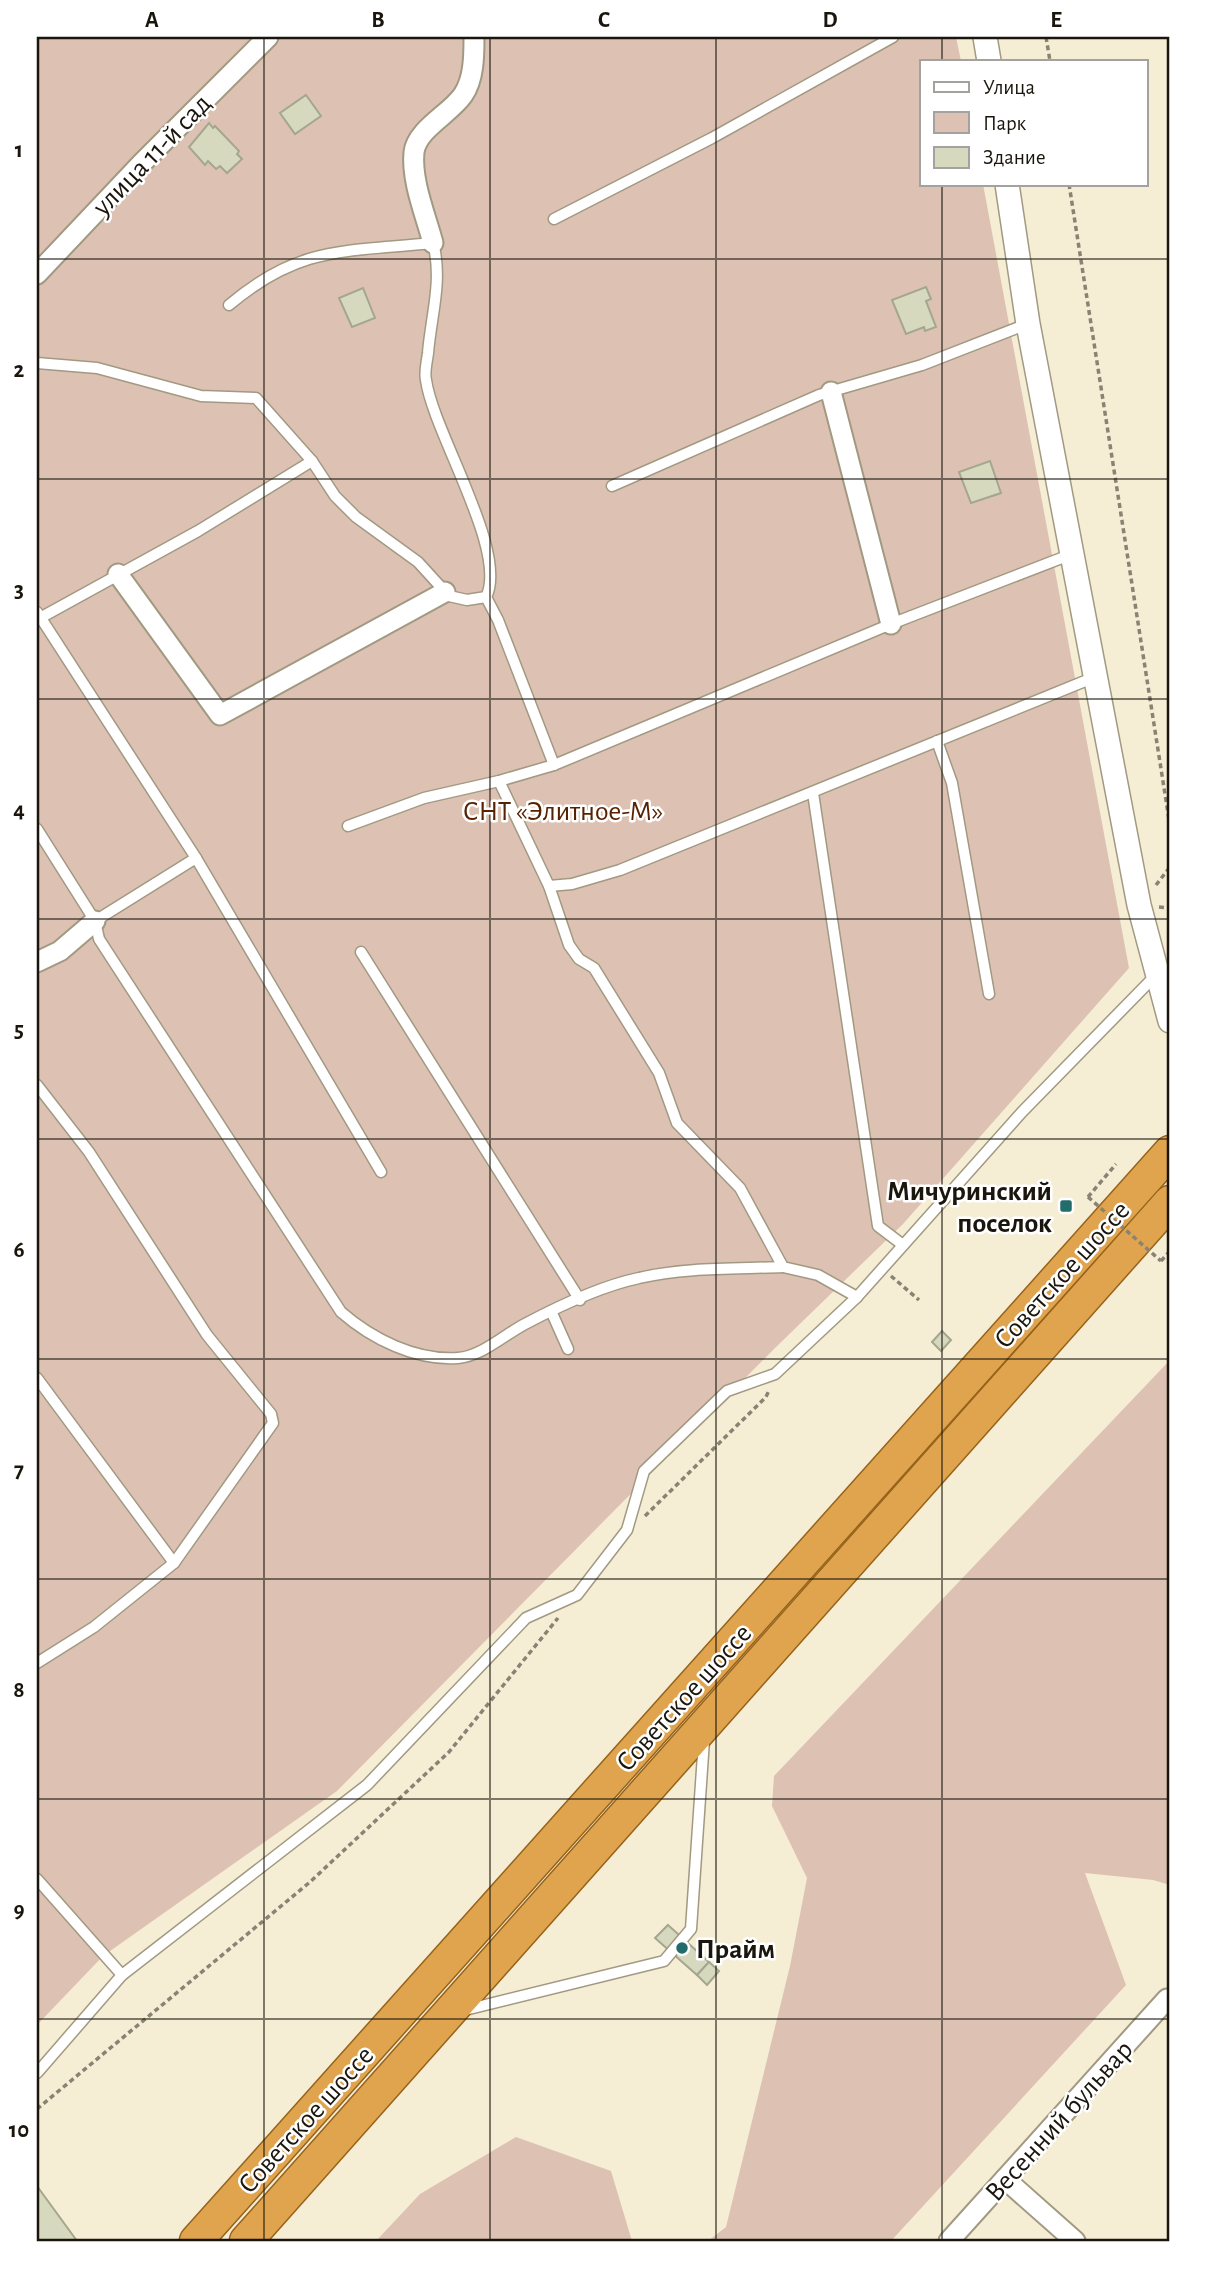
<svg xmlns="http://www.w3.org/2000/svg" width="1207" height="2278" viewBox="0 0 1207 2278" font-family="'Alegreya Sans',sans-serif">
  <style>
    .green { fill: #ddc2b4 }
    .building { fill: #d7d9bf; stroke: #a4a68e; stroke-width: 2 }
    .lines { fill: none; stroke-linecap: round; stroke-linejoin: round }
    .service-casing { stroke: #a29982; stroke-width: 13 }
    .minor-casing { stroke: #a29982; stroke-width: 23 }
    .tertiary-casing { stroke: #a29982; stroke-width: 26 }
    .trunk-casing { stroke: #96631a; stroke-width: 35 }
    .path { stroke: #898373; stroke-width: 3.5; stroke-dasharray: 5 3.5; stroke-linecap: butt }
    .service { stroke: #fff; stroke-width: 10 }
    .minor { stroke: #fff; stroke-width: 19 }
    .tertiary { stroke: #fff; stroke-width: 23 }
    .trunk { stroke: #e0a44e; stroke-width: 32 }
    .path-bridge { stroke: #898373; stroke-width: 3.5; stroke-dasharray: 5 3.5; stroke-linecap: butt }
    .grid { fill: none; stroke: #1a160e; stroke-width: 2; stroke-opacity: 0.55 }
    .poi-dot { fill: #226d6b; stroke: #fff; stroke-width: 2.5 }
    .labels { text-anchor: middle; stroke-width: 5; stroke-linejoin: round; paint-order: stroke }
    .street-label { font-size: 28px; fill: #1a160e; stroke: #fff }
    .park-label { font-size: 28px; fill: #572200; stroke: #fff }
    .poi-label { font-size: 28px; font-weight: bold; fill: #1a160e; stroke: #fff; text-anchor: end }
    .neatline { fill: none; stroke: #1a160e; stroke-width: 2.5 }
    .grid-label { font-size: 23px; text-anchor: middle; font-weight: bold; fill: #1a160e }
  </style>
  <rect width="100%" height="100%" fill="#f6edd5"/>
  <!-- green -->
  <g class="green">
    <polygon points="37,37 956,37 961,61 922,61 922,184 983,184 1129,968 903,1224 774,1349 337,1791 103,1956 37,2025"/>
    <polygon points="1170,1360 1170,1885 1153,1880 1085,1873 1126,1985 891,2241 708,2241 726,2227 790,1966 807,1878 772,1806 774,1776"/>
    <polygon points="516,2137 611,2171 632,2241 376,2241 420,2194"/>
  </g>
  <!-- building -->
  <g class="building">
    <polygon points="306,95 321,116 295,134 280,113"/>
    <polygon points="209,123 213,128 215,126 239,151 237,154 242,159 227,173 220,166 216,169 208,161 205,165 189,147"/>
    <polygon points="926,287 931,299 926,301 936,327 925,331 924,327 906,334 892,300"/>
    <polygon points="363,288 375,318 352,327 339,298"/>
    <polygon points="990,461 1001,493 971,503 959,472"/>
    <polygon points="942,1331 951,1340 941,1351 932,1342"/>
    <polygon points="668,1925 709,1962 697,1975 655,1938"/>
    <polygon points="709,1962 719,1971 707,1985 697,1975"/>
    <polygon points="37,2186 77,2241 37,2241"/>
  </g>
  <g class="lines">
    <!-- service casing -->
    <g class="service-casing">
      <g id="service">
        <polyline points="554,219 712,138 893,37"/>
        <path d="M37 363 97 368 201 396 256 398 312 461 335 496 356 517 418 562 449 596 467 600 486 597C509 552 433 432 426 380 424 372 427 362 428 353 431 316 443 280 433 243 346 252 300 245 229 305"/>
        <polyline points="612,486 819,395 922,365 1027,324"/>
        <polyline points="486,597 498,620 554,765"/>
        <polyline points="37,612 196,858 95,921"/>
        <polyline points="40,618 198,531 312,461"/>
        <polyline points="937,741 952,783 989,994"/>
        <polyline points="499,781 549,886 569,945 579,959 594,968 659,1073 677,1123 740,1188 783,1267 818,1275 857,1297"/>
        <polyline points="813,793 878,1226 903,1245"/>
        <polyline points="348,826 424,798 499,781 554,765 891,624 1072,554"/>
        <path d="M37 829 95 921 99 939 341 1312C372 1339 416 1361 458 1358 482 1356 504 1335 525 1324 559 1306 601 1286 639 1278 685 1267 736 1269 783 1267"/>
        <polyline points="196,858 381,1172"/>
        <polyline points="549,886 572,884 620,870 1095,677"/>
        <polyline points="361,952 580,1300"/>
        <polyline points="37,1085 89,1152 207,1335 271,1414 273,1423 174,1563 94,1627 37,1663"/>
        <polyline points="551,1311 568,1349"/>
        <polyline points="37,1378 174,1563"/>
        <polyline points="37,1879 122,1975"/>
        <polyline points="465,2010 664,1961 691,1929 704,1740"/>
        <polyline points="37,2073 122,1975 367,1785 526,1618 577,1595 627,1530 644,1471 727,1391 775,1374 857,1297 1022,1112 1156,975"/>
      </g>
    </g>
    <!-- minor casing -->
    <g class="minor-casing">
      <g id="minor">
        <path d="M433 243C426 216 411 181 414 152 417 129 450 114 463 95 474 79 474 56 474 37"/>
        <polyline points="37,274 141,164 268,37"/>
        <polyline points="831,392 891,624"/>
        <polyline points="118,574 220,715 445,592"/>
        <polyline points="37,962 60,951 95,921"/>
        <polyline points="1005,2179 1075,2241"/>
        <polyline points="949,2241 1167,1999 1170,2002"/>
      </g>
    </g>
    <!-- tertiary casing -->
    <g class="tertiary-casing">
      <g id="tertiary">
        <polyline points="985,37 989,61"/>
        <polyline points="1007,184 1028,324 1139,905 1170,1021"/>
      </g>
    </g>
    <!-- trunk casing -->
    <g class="trunk-casing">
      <g id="trunk">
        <polyline points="196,2241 1170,1152"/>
        <polyline points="246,2241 1170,1202"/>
      </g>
    </g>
    <!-- path -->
    <g class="path">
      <polyline points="1046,37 1050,61"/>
      <polyline points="1069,184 1170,826"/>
      <polyline points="1156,885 1170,867"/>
      <polyline points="1159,907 1170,908"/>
      <polyline points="1088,1197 1116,1164"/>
      <polyline points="1161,1261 1170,1251"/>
      <polyline points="891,1276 919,1300"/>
      <polyline points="645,1516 766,1397 769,1390"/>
      <polyline points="37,2109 310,1882 449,1752 558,1618"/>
    </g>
    <!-- service -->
    <use href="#service" class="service"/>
    <!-- minor -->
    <use href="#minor" class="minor"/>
    <!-- tertiary -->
    <use href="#tertiary" class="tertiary"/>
    <!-- trunk -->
    <use href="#trunk" class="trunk"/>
    <!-- path-bridge -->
    <polyline class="path-bridge" points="1088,1197 1161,1261"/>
  </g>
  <!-- grid -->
  <path class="grid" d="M264 37V2241M490 37V2241M716 37V2241M942 37V61M942 184V2241M37 259H1170M37 479H1170M37 699H1170M37 919H1170M37 1139H1170M37 1359H1170M37 1579H1170M37 1799H1170M37 2019H1170"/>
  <!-- markers -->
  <g class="poi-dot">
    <rect x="1059" y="1199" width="14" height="14" rx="3.5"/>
    <circle cx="682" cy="1948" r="7"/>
  </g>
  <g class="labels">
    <!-- street labels -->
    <g class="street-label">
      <text transform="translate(151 154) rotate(-46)" y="10">улица 11-й сад</text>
      <text transform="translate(1061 1274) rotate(-48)" y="10">Советское шоссе</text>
      <text transform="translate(683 1697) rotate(-48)" y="10">Советское шоссе</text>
      <text transform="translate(305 2119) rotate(-48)" y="10">Советское шоссе</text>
      <text transform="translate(1058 2120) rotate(-48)" y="10">Весенний бульвар</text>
    </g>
    <!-- park labels -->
    <g class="park-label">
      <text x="563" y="820">СНТ «Элитное-М»</text>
    </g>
    <!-- poi labels -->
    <g class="poi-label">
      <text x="1052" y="1200">Мичуринский<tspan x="1052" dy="32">поселок</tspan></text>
      <text x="696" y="1958" text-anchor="start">Прайм</text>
    </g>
  </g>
  <!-- border -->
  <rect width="1207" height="2278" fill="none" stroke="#ffffff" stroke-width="77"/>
  <!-- legend -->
  <rect x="920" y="60" width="228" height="126" fill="#ffffff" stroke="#a3a29f" stroke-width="2"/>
  <rect x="934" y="82" width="35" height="10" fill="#ffffff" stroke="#a3a29f" stroke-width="2"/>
  <text x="983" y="94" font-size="21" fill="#1a160e">Улица</text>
  <rect x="934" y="112" width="35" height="21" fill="#ddc2b4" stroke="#a3a29f" stroke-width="2"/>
  <text x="983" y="130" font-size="21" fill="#1a160e">Парк</text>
  <rect x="934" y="147" width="35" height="21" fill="#d7d9bf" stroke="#a3a29f" stroke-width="2"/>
  <text x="983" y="164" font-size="21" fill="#1a160e">Здание</text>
  <rect x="38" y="38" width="1130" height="2202" class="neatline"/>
  <g class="grid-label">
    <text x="152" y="27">A</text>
    <text x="378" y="27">B</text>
    <text x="604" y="27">C</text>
    <text x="830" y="27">D</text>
    <text x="1056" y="27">E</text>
    <text x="19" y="157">1</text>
    <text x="19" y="377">2</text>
    <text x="19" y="597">3</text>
    <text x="19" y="817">4</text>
    <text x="19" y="1037">5</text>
    <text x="19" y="1257">6</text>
    <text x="19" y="1477">7</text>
    <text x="19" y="1697">8</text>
    <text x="19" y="1917">9</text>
    <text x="19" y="2137">10</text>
  </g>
</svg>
